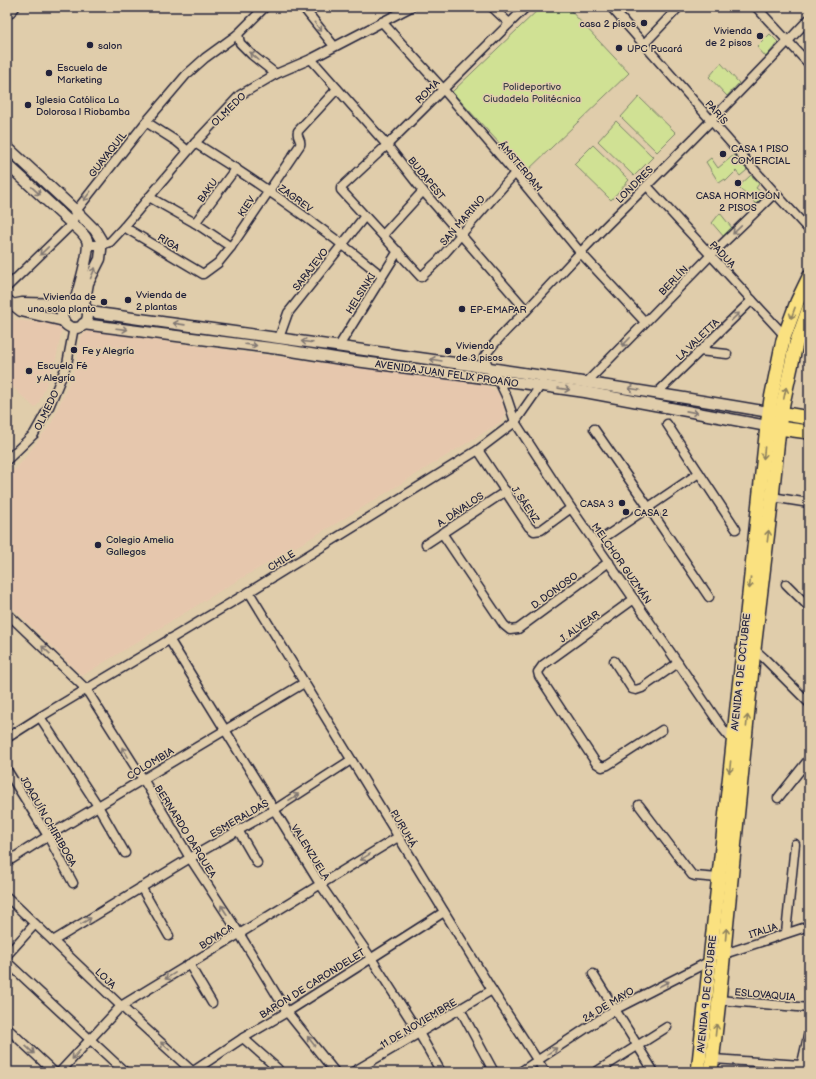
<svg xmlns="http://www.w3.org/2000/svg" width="816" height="1079" viewBox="0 0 816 1079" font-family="'Balsamiq Sans',sans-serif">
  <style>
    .built { fill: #e6c7ad }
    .green { fill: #d0e194; stroke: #798268 }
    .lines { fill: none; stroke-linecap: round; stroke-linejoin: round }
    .minor-casing { stroke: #22223b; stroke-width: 11 }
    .tertiary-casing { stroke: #22223b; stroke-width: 13 }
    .secondary-casing { stroke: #22223b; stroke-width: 15 }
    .primary-casing { stroke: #22223b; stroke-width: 16 }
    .minor { stroke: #e0cdab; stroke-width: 8 }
    .tertiary { stroke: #e0cdab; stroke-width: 10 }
    .secondary { stroke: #e0cdab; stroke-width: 12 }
    .primary { stroke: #fae180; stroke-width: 13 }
    .oneway { stroke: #817873 }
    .oneway2 { stroke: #8e825e }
    .poi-dot { fill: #22223b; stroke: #e0cdab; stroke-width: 1.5 }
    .labels { text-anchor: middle; stroke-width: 3; stroke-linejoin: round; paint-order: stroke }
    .poi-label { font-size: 10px; fill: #22223b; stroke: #e0cdab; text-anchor: start }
    .park-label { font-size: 10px; fill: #3c3f48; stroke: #e0cdab }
    .street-label { font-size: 10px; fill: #22223b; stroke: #e0cdab }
  </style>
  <rect width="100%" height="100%" fill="#e0cdab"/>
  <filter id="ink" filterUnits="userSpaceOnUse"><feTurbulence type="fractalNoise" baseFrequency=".025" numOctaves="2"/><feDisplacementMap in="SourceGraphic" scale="8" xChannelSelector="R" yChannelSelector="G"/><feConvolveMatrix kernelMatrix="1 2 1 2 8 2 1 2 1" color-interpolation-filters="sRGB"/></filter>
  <g filter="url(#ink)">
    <!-- built -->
    <g class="built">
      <polygon points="7,319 58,325 62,329 56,359 39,403 35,408 7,382"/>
      <polygon points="91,330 118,335 485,385 497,391 503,404 505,414 501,422 342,520 230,585 82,676 7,603 7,477 21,463 52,422 74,371 78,355 81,336 85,333"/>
    </g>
    <!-- green -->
    <g class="green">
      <polygon points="541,7 567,7 629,73 526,172 452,92"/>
      <polygon points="770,34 778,42 766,57 757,47"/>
      <polygon points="721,63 739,83 727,96 709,77"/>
      <polygon points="639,97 676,133 657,152 621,117"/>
      <polygon points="616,121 653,157 634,176 598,141"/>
      <polygon points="593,145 629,180 611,200 574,164"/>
      <polygon points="734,155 747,170 740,176 736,171 726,181 725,179 719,183 706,162 711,158 718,168"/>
      <polygon points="751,175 759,184 756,188 765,195 756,204 738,187"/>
      <polygon points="720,213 732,228 724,237 712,223"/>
    </g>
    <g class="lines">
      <!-- minor casing -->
      <g class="minor-casing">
        <g id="minor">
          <polyline points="303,7 334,46"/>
          <polyline points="492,7 509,23"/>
          <polyline points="611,7 775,193 809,230"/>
          <polyline points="756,7 809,64"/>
          <polyline points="382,22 443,89 515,173 580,252 645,322"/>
          <polyline points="238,34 240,43 252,55 276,74"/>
          <polyline points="644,44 679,7"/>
          <polyline points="311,59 387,145 423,191 526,310"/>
          <polyline points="146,122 176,141 188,151"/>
          <path d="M195 143C260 183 323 228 382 276"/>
          <polyline points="515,173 438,261 421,277 341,190 341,188 387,145 526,7"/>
          <polyline points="647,186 785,336"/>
          <polyline points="149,197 195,223 231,247"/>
          <polyline points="195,223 236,168"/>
          <path d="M124 227 203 274 218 263 231 247 300 145C302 140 296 137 298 131L337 89"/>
          <polyline points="383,235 423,191"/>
          <polyline points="88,245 101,245 110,242 124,227 195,143 240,95 276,74 311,59 411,7"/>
          <polyline points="7,287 72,224 76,211 146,122 186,75 205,58 238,34 265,7"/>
          <polyline points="279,338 288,313 365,216"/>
          <polyline points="339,346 398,251"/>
          <polyline points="699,351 727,354"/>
          <polyline points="587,382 711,255 775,193"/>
          <polyline points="657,393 752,300"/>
          <polyline points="667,424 736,529"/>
          <polyline points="594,429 649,508 709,597"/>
          <polyline points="478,450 529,527 534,531 541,530 571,508"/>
          <polyline points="7,460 34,434 49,407 67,364 74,327"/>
          <polyline points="772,497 809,503"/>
          <polyline points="442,533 504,625 510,630 518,629 609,562"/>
          <polyline points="596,543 699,473"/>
          <polyline points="426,544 506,491"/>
          <polyline points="786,584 809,607"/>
          <polyline points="249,592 492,990 545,1072"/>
          <polyline points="634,599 543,665 538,672 539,676 596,763 602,767 608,765 662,730"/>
          <polyline points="7,613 86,689 143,779 190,858 239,933 287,1012 335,1072"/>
          <polyline points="169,639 320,884 371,958 419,1033 441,1072"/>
          <polyline points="754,649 764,658 809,703"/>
          <polyline points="614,661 632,689 636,690 642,688 678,663"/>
          <polyline points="40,717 98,806 125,853"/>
          <polyline points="7,738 40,717 249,592 478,450 515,422 543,382"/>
          <path d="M735 743 733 741 723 729 678 663 571 508 515 422 507 398 498 379 489 368 484 357C496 339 512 325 527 310 554 281 580 252 608 224 676 157 743 89 809 19"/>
          <polyline points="7,770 48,836 73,883"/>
          <polyline points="778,798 809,759"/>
          <polyline points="639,805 692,875 695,876 718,878"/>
          <polyline points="238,830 257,863"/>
          <polyline points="7,862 48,836 304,683"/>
          <polyline points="141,887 169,936"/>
          <polyline points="7,897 121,1006 193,1072"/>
          <polyline points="786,933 795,844"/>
          <polyline points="53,941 190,858 274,810 351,760"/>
          <polyline points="724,954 809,926"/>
          <polyline points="7,955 35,924"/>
          <polyline points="7,962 125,1072"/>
          <polyline points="189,964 212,1003"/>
          <polyline points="593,974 654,1072"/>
          <polyline points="719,1000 809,1008"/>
          <polyline points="460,1009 494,1072"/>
          <polyline points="7,1028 54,1072"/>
          <polyline points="243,1038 278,1069"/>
          <polyline points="713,1059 801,1065 809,1067"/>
          <polyline points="60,1072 121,1006 398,837"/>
          <polyline points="192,1072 243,1038 287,1012 444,912"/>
          <polyline points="353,1072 492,990"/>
          <polyline points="520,1072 614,1010 710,961"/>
          <polyline points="596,1072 667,1027"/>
          <polyline points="800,1072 809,1032"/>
        </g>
      </g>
      <!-- tertiary casing -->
      <g class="tertiary-casing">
        <g id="tertiary">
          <polyline points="7,147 76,211 95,230 101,240 101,250 100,259 88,283 84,305"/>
          <path d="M7 164 72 224C77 228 84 233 87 240 91 250 78 290 75 302"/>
          <polyline points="7,300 21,311 64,321"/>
          <circle cx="75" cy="315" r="13"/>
          <polyline points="12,305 22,303 68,304"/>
          <path d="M87 310 97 313C321 344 546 374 769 412"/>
          <polyline points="83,324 279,349 348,360 529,384 585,392 767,426"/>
        </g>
      </g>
      <!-- secondary casing -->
      <g class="secondary-casing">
        <polyline id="secondary" points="7,13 13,7"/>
      </g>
      <!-- primary casing -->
      <g class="primary-casing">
        <g id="primary">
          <polyline points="773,412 809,418"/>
          <polyline points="771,427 809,432"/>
          <polyline points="698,1072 767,426 771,399 783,340 797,302 809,277"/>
          <polyline points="711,1072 719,1000 754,649 772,497 779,428 783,403 796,344 809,308"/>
        </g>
      </g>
      <!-- minor -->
      <use href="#minor" class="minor"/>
      <!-- tertiary -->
      <use href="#tertiary" class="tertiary"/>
      <!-- secondary -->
      <use href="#secondary" class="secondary"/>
      <!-- primary -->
      <use href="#primary" class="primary"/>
    </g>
    <!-- one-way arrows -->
    <defs><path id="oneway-shaft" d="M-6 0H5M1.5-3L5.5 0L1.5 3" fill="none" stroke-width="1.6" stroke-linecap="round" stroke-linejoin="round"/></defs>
    <g class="oneway">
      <use href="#oneway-shaft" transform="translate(318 27) rotate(52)"/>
      <use href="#oneway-shaft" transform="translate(254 56) rotate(-139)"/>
      <use href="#oneway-shaft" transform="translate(36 191) rotate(43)"/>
      <use href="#oneway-shaft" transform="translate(87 196) rotate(128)"/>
      <use href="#oneway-shaft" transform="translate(737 230) rotate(136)"/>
      <use href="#oneway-shaft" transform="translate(44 251) rotate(136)"/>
      <use href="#oneway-shaft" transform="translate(93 273) rotate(-66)"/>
      <use href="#oneway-shaft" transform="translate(735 317) rotate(-44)"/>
      <use href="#oneway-shaft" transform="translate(179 324) rotate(-172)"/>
      <use href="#oneway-shaft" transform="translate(122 329) rotate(7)"/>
      <use href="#oneway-shaft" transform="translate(307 342) rotate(-173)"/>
      <use href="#oneway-shaft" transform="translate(626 342) rotate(134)"/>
      <use href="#oneway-shaft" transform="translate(251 345) rotate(7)"/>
      <use href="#oneway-shaft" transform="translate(436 360) rotate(-171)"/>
      <use href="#oneway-shaft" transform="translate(564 389) rotate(8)"/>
      <use href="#oneway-shaft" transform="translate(634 389) rotate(-171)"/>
      <use href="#oneway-shaft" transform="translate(692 412) rotate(11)"/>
      <use href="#oneway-shaft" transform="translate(46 650) rotate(-136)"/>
      <use href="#oneway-shaft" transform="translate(125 752) rotate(-122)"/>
      <use href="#oneway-shaft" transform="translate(294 797) rotate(-33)"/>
      <use href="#oneway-shaft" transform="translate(365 857) rotate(149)"/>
      <use href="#oneway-shaft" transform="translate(224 910) rotate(-123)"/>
      <use href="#oneway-shaft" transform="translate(86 921) rotate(-31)"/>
      <use href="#oneway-shaft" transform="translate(170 976) rotate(149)"/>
      <use href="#oneway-shaft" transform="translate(664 984) rotate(-27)"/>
      <use href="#oneway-shaft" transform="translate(311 1041) rotate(-128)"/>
      <use href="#oneway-shaft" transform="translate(165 1046) rotate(-138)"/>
      <use href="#oneway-shaft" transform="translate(30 1050) rotate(43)"/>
      <use href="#oneway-shaft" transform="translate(552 1051) rotate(-34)"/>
      <use href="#oneway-shaft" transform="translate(76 1055) rotate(132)"/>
    </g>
    <g class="oneway2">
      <use href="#oneway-shaft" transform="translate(793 313) rotate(110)"/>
      <use href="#oneway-shaft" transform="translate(785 393) rotate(-78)"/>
      <use href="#oneway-shaft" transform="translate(764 453) rotate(96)"/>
      <use href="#oneway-shaft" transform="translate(768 536) rotate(-83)"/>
      <use href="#oneway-shaft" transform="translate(750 583) rotate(96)"/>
      <use href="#oneway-shaft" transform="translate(747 721) rotate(-84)"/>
      <use href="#oneway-shaft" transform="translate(730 767) rotate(96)"/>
      <use href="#oneway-shaft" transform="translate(726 934) rotate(-85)"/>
      <use href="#oneway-shaft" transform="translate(716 1030) rotate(-84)"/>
    </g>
  </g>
  <!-- markers -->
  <g class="poi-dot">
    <circle cx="644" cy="23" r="4"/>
    <circle cx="760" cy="36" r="4"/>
    <circle cx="90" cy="45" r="4"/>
    <circle cx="619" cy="48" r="4"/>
    <circle cx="49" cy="73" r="4"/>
    <circle cx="28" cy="105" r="4"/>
    <circle cx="723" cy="154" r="4"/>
    <circle cx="738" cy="183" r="4"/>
    <circle cx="128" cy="300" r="4"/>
    <circle cx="104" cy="302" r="4"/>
    <circle cx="462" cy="309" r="4"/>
    <circle cx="74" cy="350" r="4"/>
    <circle cx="448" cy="351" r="4"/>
    <circle cx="29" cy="371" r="4"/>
    <circle cx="622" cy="503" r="4"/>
    <circle cx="626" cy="512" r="4"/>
    <circle cx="98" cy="545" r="4"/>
  </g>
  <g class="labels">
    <!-- poi labels -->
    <g class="poi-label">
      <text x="636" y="27" text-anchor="end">casa 2 pisos</text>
      <text x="752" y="34" text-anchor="end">Vivienda<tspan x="752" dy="12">de 2 pisos</tspan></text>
      <text x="98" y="49">salon</text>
      <text x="627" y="52">UPC Pucará</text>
      <text x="57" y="71">Escuela de<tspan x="57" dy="12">Marketing</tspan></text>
      <text x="36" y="103">Iglesia Católica La<tspan x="36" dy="12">Dolorosa | Riobamba</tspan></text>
      <text x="731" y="152">CASA 1 PISO<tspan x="731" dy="12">COMERCIAL</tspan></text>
      <text x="738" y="199" text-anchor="middle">CASA HORMIGÓN<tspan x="738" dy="12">2 PISOS</tspan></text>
      <text x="136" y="298">Vvienda de<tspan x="136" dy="12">2 plantas</tspan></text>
      <text x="96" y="300" text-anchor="end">Vivienda de<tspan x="96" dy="12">una sola planta</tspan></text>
      <text x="470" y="313">EP-EMAPAR</text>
      <text x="456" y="349">Vivienda<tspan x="456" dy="12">de 3 pisos</tspan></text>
      <text x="82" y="354">Fe y Alegría</text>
      <text x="37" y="369">Escuela Fé<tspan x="37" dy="12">y Alegría</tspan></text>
      <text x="614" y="507" text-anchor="end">CASA 3</text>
      <text x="634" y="516">CASA 2</text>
      <text x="106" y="543">Colegio Amelia<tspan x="106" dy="12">Gallegos</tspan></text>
    </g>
    <!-- park labels -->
    <g class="park-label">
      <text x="532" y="90">Polideportivo<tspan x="532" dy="12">Ciudadela Politécnica</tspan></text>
    </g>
    <!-- street labels -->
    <g class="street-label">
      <text transform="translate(427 91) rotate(-45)" y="4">ROMA</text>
      <text transform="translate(228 109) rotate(-44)" y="4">OLMEDO</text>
      <text transform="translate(717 112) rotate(49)" y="4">PARÍS</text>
      <text transform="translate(107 154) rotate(-52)" y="4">GUAYAQUIL</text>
      <text transform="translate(521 166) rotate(50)" y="4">ÁMSTERDAM</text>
      <text transform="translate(427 178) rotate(51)" y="4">BUDAPEST</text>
      <text transform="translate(634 184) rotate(-45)" y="4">LONDRES</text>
      <text transform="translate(207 190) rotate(-54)" y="4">BAKU</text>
      <text transform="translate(296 198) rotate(36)" y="4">ZAGREV</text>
      <text transform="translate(246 206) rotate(-56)" y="4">KIEV</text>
      <text transform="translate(462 220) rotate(-49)" y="4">SAN MARINO</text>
      <text transform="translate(169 242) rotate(31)" y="4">RIGA</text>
      <text transform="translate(723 254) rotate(47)" y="4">PADUA</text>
      <text transform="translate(310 269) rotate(-52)" y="4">SARAJEVO</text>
      <text transform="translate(673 280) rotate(-46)" y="4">BERLÍN</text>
      <text transform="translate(360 293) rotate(-58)" y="4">HELSINKI</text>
      <text transform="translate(697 339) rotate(-44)" y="4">LA VALETTA</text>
      <text transform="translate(447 373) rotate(8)" y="4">AVENIDA JUAN FELIX PROAÑO</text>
      <text transform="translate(46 410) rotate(-64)" y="4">OLMEDO</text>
      <text transform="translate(526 504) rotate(56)" y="4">J. SÁENZ</text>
      <text transform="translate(460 509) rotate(-34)" y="4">A. DÁVALOS</text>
      <text transform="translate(281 560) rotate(-32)" y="4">CHILE</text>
      <text transform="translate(622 563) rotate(55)" y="4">MELCHOR GUZMÁN</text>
      <text transform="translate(554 590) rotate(-36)" y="4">D. DONOSO</text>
      <text transform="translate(579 626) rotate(-36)" y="4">J. ALVEAR</text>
      <text transform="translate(740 672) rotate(-84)" y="4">AVENIDA 9 DE OCTUBRE</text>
      <text transform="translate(150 763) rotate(-31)" y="4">COLOMBIA</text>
      <text transform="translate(239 818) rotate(-30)" y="4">ESMERALDAS</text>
      <text transform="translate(49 821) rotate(60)" y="4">JOAQUÍN CHIRIBOGA</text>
      <text transform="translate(404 828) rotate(59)" y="4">PURUHÁ</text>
      <text transform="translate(186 831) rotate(58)" y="4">BERNARDO DARQUEA</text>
      <text transform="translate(311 852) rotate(58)" y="4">VALENZUELA</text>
      <text transform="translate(763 930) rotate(-18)" y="4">ITALIA</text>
      <text transform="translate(216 936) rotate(-32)" y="4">BOYACA</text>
      <text transform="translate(106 978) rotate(44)" y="4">LOJA</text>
      <text transform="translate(312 983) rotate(-32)" y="4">BARON DE CARONDELET</text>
      <text transform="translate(706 994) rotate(-84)" y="4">AVENIDA 9 DE OCTUBRE</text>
      <text transform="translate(765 994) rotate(5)" y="4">ESLOVAQUIA</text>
      <text transform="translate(608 1004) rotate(-31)" y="4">24 DE MAYO</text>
      <text transform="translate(418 1023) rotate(-31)" y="4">11 DE NOVIEMBRE</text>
    </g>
  </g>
  <!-- margin -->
  <rect width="816" height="1079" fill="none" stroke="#e0cdab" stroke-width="24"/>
  <rect x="12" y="12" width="792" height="1055" fill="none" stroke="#22223b" stroke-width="1.5" filter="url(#ink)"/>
</svg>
